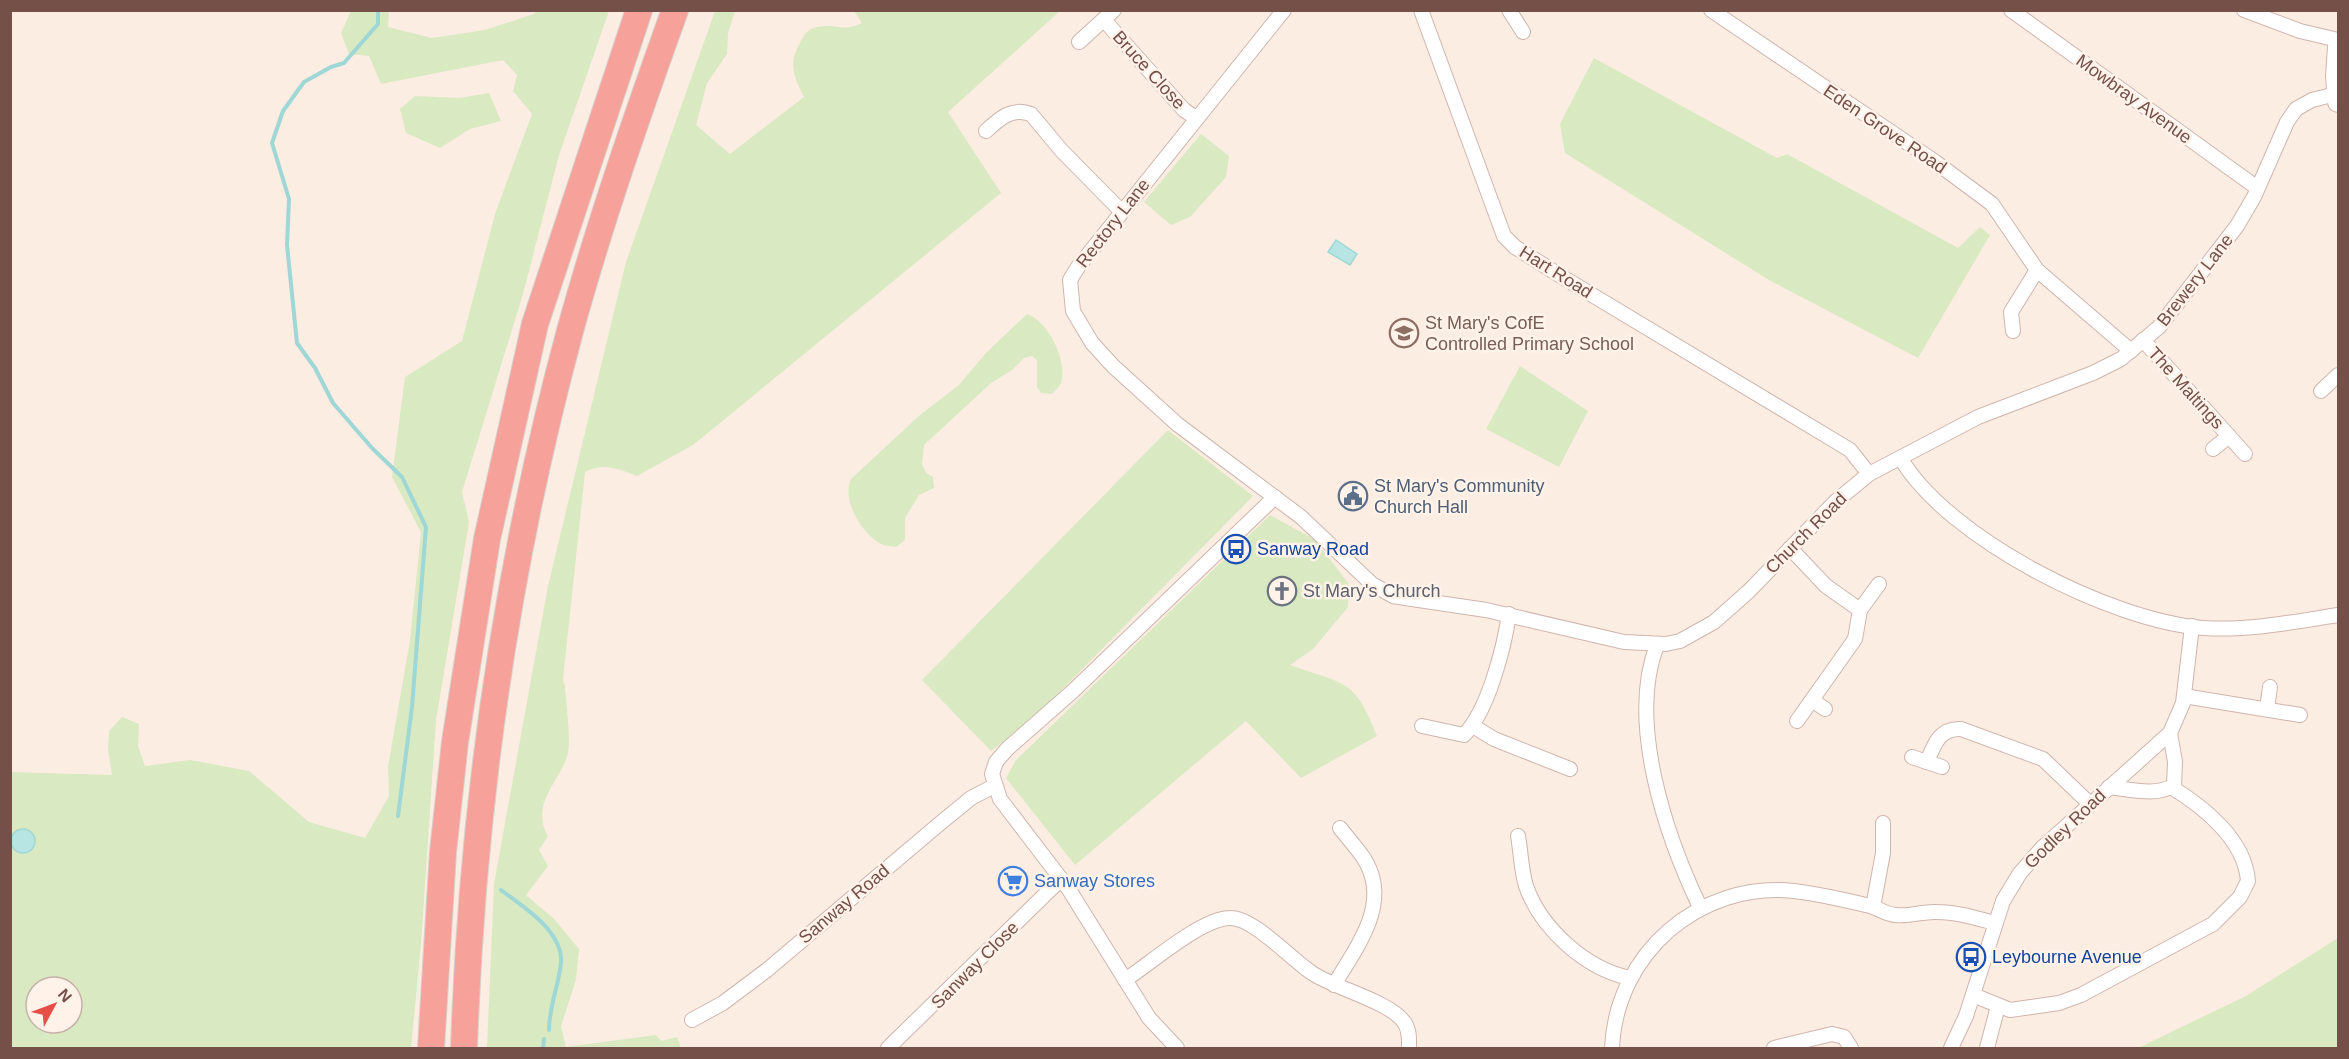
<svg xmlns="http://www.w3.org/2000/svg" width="2349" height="1059" viewBox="0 0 2349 1059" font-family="Helvetica,sans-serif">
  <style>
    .green { fill: #d9e9c1; fill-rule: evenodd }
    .water { fill: #b7e5e4; stroke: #9ed7d5; stroke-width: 1.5 }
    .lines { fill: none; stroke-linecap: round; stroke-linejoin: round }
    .stream { stroke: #9ed7d5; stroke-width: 4 }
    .street-casing { stroke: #cfb5ac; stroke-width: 16 }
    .secondary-casing { stroke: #d2b4a9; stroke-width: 22 }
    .highway-casing { stroke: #d8cecc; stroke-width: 28 }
    .street { stroke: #fff; stroke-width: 14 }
    .secondary { stroke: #fff; stroke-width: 20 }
    .highway { stroke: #f6a199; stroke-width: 26 }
    .labels { text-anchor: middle; stroke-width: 5; stroke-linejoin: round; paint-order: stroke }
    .street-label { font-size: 18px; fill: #745049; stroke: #fff2e9 }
    .education-label { font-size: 18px; fill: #785e54; stroke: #fff2e9; text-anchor: start }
    .service-label { font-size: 18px; fill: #4e5e75; stroke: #fff2e9; text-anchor: start }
    .transit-label { font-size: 18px; fill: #164399; stroke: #fff2e9; text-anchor: start }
    .worship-label { font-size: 18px; fill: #5b616d; stroke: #fff2e9; text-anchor: start }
    .shop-label { font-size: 18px; fill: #366cbe; stroke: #fff2e9; text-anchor: start }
  </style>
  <rect width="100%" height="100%" fill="#fcede3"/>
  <!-- green -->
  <g class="green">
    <path d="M351 11H389L388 27 432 38 485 30 534 14 537 11H609L559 155 523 294 462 492 469 522 436 720 421 944 411 1048H11L10 772 112 775 108 750 109 731 122 717 139 724 138 746 145 766 190 760 249 771 309 822 365 838 389 796 388 767 410 640 421 532 392 477 405 377 462 341 495 214 532 114 513 91 517 75 503 60 381 84 369 56 349 54 341 33ZM36 987H72V1023H36Z"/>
    <path d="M715 11H735L728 33 727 54 707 83 696 125 730 154 804 97C793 75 788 63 801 41 805 33 809 28 818 27 838 23 841 33 862 23L854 11H1060L948 112 1001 193 693 445 637 476C619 469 603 462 585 472L563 680 565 686C566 703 571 739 568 753 562 779 529 804 548 836L539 850 548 866 526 895 554 919 579 949 576 980 561 1026 566 1047 656 1035 661 1041 677 1037 681 1048H487L494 884 548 586 626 262Z"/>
    <polygon points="1594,58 1777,158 1787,154 1958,248 1980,227 1990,235 1918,358 1769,280 1565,153 1560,124"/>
    <polygon points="489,93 501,121 470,129 440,148 406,133 400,109 415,96 459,98"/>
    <polygon points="1201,134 1229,156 1226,177 1190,217 1171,225 1144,202"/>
    <path d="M1027 314C1048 321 1068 361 1061 383 1059 387 1055 391 1052 394L1041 393 1037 387V360L1032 356 1024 358 1012 370 991 383 924 445 922 464 926 473 933 477 934 488 919 495 905 518V540L896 547C892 546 885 546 881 544 862 534 841 500 851 479L920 415 959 385 986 353Z"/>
    <polygon points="1520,366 1588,411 1559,467 1486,429"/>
    <polygon points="1168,430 1253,496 1038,714 991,751 922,680"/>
    <path d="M1270 515 1314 539 1349 584 1348 607 1313 649 1290 665C1345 685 1354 677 1377 736L1301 778 1246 721 1075 865 1006 778 1016 760Z"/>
    <polygon points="2338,938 2338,1048 2138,1048 2246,996"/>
  </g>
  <!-- water -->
  <g class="water">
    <polygon points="1336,240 1357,254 1350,265 1328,252"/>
    <circle cx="23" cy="841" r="12"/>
  </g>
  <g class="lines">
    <!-- stream -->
    <g class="stream">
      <polyline points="378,10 378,24 344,63 331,67 304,82 283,111 272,143 289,199 287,245 297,343 315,368 333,403 372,448 402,477 426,527 412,707 398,816"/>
      <path d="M501 890C522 906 563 931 561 962 559 985 549 1006 549 1030"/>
      <polyline points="543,1048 544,1039"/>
    </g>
    <!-- street casing -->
    <g class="street-casing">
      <g id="street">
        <polyline points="1284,10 1078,267 1070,280 1073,311 1092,343 1113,366 1177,424 1301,517 1372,584 1393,596 1412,599 1486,610 1624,642 1666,644 1680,641 1714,622 1749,591 1835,502 1869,474 1978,417 2093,373 2121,359 2159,327 2237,226 2254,197 2287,122 2296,109 2312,100 2336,94"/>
        <polyline points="1421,10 1504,236 1515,247 1564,278 1850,450 1869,474"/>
        <polyline points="1509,10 1523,32"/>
        <polyline points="1711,10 1934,161 1992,204 2037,270 2131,351"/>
        <polyline points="2011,10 2256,187"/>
        <polyline points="2244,10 2300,31 2338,40"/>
        <polyline points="1104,20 1184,110 1196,118"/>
        <polyline points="1079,42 1114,10"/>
        <path d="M986 131C1000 118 1012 107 1031 114L1061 150 1121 211"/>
        <polyline points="2013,331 2011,312 2037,270"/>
        <polyline points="2143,340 2245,454"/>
        <polyline points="2321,391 2338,375"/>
        <polyline points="2213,449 2229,436"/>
        <path d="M1901 459C1949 539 2111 621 2203 628 2248 631 2294 622 2338 615"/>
        <polyline points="1790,548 1826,586 1860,610"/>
        <path d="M1657 645C1627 722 1666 836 1700 907"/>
        <polyline points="2184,696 2300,715"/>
        <polyline points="1812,700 1825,709"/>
        <polyline points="2267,709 2270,687"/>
        <polyline points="1797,721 1855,639 1860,610 1879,584"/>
        <path d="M1422 726 1464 735C1488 711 1504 648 1509 614"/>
        <polyline points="1473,726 1494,739 1570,769"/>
        <polyline points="1912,757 1942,767"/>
        <path d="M1927 762C1934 745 1939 728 1961 729L2043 759 2090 804"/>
        <path d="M2109 787C2129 789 2157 797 2174 785L2175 762 2170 733"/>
        <path d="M1518 836C1521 852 1521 870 1526 886 1541 929 1586 969 1630 978"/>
        <polyline points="1873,907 1883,853 1883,823"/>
        <path d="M1125 980C1151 963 1202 918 1230 918 1253 917 1292 960 1312 973 1336 989 1389 1001 1404 1022 1410 1030 1409 1040 1409 1048"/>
        <path d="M1334 985C1357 946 1393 902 1363 857 1356 847 1347 837 1340 828"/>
        <path d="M1973 995 2010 1010 2059 1003 2081 995 2213 924 2240 897 2248 881C2245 840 2204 807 2171 787"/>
        <polyline points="692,1020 723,1003 767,970 938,825 971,798 994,786"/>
        <polyline points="888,1048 1061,879"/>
        <polyline points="1177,1048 1149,1018 1068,888 1000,799 992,774 996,762 1007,749 1073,691 1275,497"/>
        <path d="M1612 1048C1616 954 1699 881 1794 891 1819 894 1845 900 1870 906 1878 908 1887 915 1896 915 1909 917 1923 911 1937 912 1957 912 1976 918 1995 923"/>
        <polyline points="1774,1048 1832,1034 1844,1037 1851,1048"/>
        <polyline points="1951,1048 1966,1016 2003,901 2020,873 2042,848 2170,733 2183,703 2192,626"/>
        <polyline points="1987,1048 1998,1006"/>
      </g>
    </g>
    <!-- secondary casing -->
    <g class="secondary-casing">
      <polyline id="secondary" points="2338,47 2336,76 2338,102"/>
    </g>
    <!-- highway casing -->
    <g class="highway-casing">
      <g id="highway">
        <polyline points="431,1048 443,852 455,742 487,539 535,324 639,10"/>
        <path d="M464 1048C472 807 507 564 570 331 600 222 637 116 675 10"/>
      </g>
    </g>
    <!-- street -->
    <use href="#street" class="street"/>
    <!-- secondary -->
    <use href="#secondary" class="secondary"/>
    <!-- highway -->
    <use href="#highway" class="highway"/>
  </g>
  <!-- icons -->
  <defs>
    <g id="school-ring" transform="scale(1.5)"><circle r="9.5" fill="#fff2e9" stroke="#8d6e63" stroke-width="1.5"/><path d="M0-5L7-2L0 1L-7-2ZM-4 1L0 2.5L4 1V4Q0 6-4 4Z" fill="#8d6e63"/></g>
    <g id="civic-ring" transform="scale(1.5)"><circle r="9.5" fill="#fff2e9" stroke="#5c6f8a" stroke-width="1.5"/><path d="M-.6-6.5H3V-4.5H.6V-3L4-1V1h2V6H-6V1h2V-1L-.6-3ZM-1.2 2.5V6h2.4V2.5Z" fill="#5c6f8a"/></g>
    <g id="bus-ring" transform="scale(1.5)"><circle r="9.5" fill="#fff2e9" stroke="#1a4fb4" stroke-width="1.5"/><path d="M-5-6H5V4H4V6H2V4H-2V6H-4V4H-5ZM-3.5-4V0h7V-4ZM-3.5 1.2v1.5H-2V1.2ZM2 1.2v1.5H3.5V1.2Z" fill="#1a4fb4"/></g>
    <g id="church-ring" transform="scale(1.5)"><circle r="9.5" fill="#fff2e9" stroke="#6b7280" stroke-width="1.5"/><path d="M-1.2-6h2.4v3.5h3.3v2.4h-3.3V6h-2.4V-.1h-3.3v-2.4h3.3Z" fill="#6b7280"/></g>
    <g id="supermarket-ring" transform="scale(1.5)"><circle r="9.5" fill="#fff2e9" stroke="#3f7fe0" stroke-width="1.5"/><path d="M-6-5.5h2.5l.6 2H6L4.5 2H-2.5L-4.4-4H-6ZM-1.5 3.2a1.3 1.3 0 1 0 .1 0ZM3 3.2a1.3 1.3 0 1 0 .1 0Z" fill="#3f7fe0"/></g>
  </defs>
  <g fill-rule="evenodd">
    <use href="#school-ring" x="1404" y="333"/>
    <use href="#civic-ring" x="1353" y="496"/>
    <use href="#bus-ring" x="1236" y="549"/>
    <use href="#church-ring" x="1282" y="591"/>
    <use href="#supermarket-ring" x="1013" y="881"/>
    <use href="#bus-ring" x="1971" y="957"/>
  </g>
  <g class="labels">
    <!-- street labels -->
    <g class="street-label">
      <text transform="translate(1149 70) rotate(48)" y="6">Bruce Close</text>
      <text transform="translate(2134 99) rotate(36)" y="6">Mowbray Avenue</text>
      <text transform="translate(1885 129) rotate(34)" y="6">Eden Grove Road</text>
      <text transform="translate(1113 223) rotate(-52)" y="6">Rectory Lane</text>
      <text transform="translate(1556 272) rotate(32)" y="6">Hart Road</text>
      <text transform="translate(2195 280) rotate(-52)" y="6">Brewery Lane</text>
      <text transform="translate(2186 388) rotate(48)" y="6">The Maltings</text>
      <text transform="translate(1806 533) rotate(-45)" y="6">Church Road</text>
      <text transform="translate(2065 829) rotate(-44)" y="6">Godley Road</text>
      <text transform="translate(844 904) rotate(-40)" y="6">Sanway Road</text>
      <text transform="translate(975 965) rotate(-45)" y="6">Sanway Close</text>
    </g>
    <!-- education labels -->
    <g class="education-label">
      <text x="1425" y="329">St Mary's CofE<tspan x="1425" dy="21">Controlled Primary School</tspan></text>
    </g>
    <!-- service labels -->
    <g class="service-label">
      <text x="1374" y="492">St Mary's Community<tspan x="1374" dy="21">Church Hall</tspan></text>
    </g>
    <!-- transit labels -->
    <g class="transit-label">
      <text x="1257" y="555">Sanway Road</text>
      <text x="1992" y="963">Leybourne Avenue</text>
    </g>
    <!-- worship labels -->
    <g class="worship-label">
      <text x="1303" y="597">St Mary's Church</text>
    </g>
    <!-- shop labels -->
    <g class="shop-label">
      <text x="1034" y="887">Sanway Stores</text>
    </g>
  </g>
  <!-- border -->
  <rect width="2349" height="1059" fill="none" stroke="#745049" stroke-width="24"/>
  <!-- north arrow -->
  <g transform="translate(54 1005) rotate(49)"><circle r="28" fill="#fff2e9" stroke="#c7b1a9" stroke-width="1.5"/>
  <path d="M0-4.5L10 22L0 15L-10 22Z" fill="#e64f48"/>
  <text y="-9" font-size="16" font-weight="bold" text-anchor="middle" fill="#745049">N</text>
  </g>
</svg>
